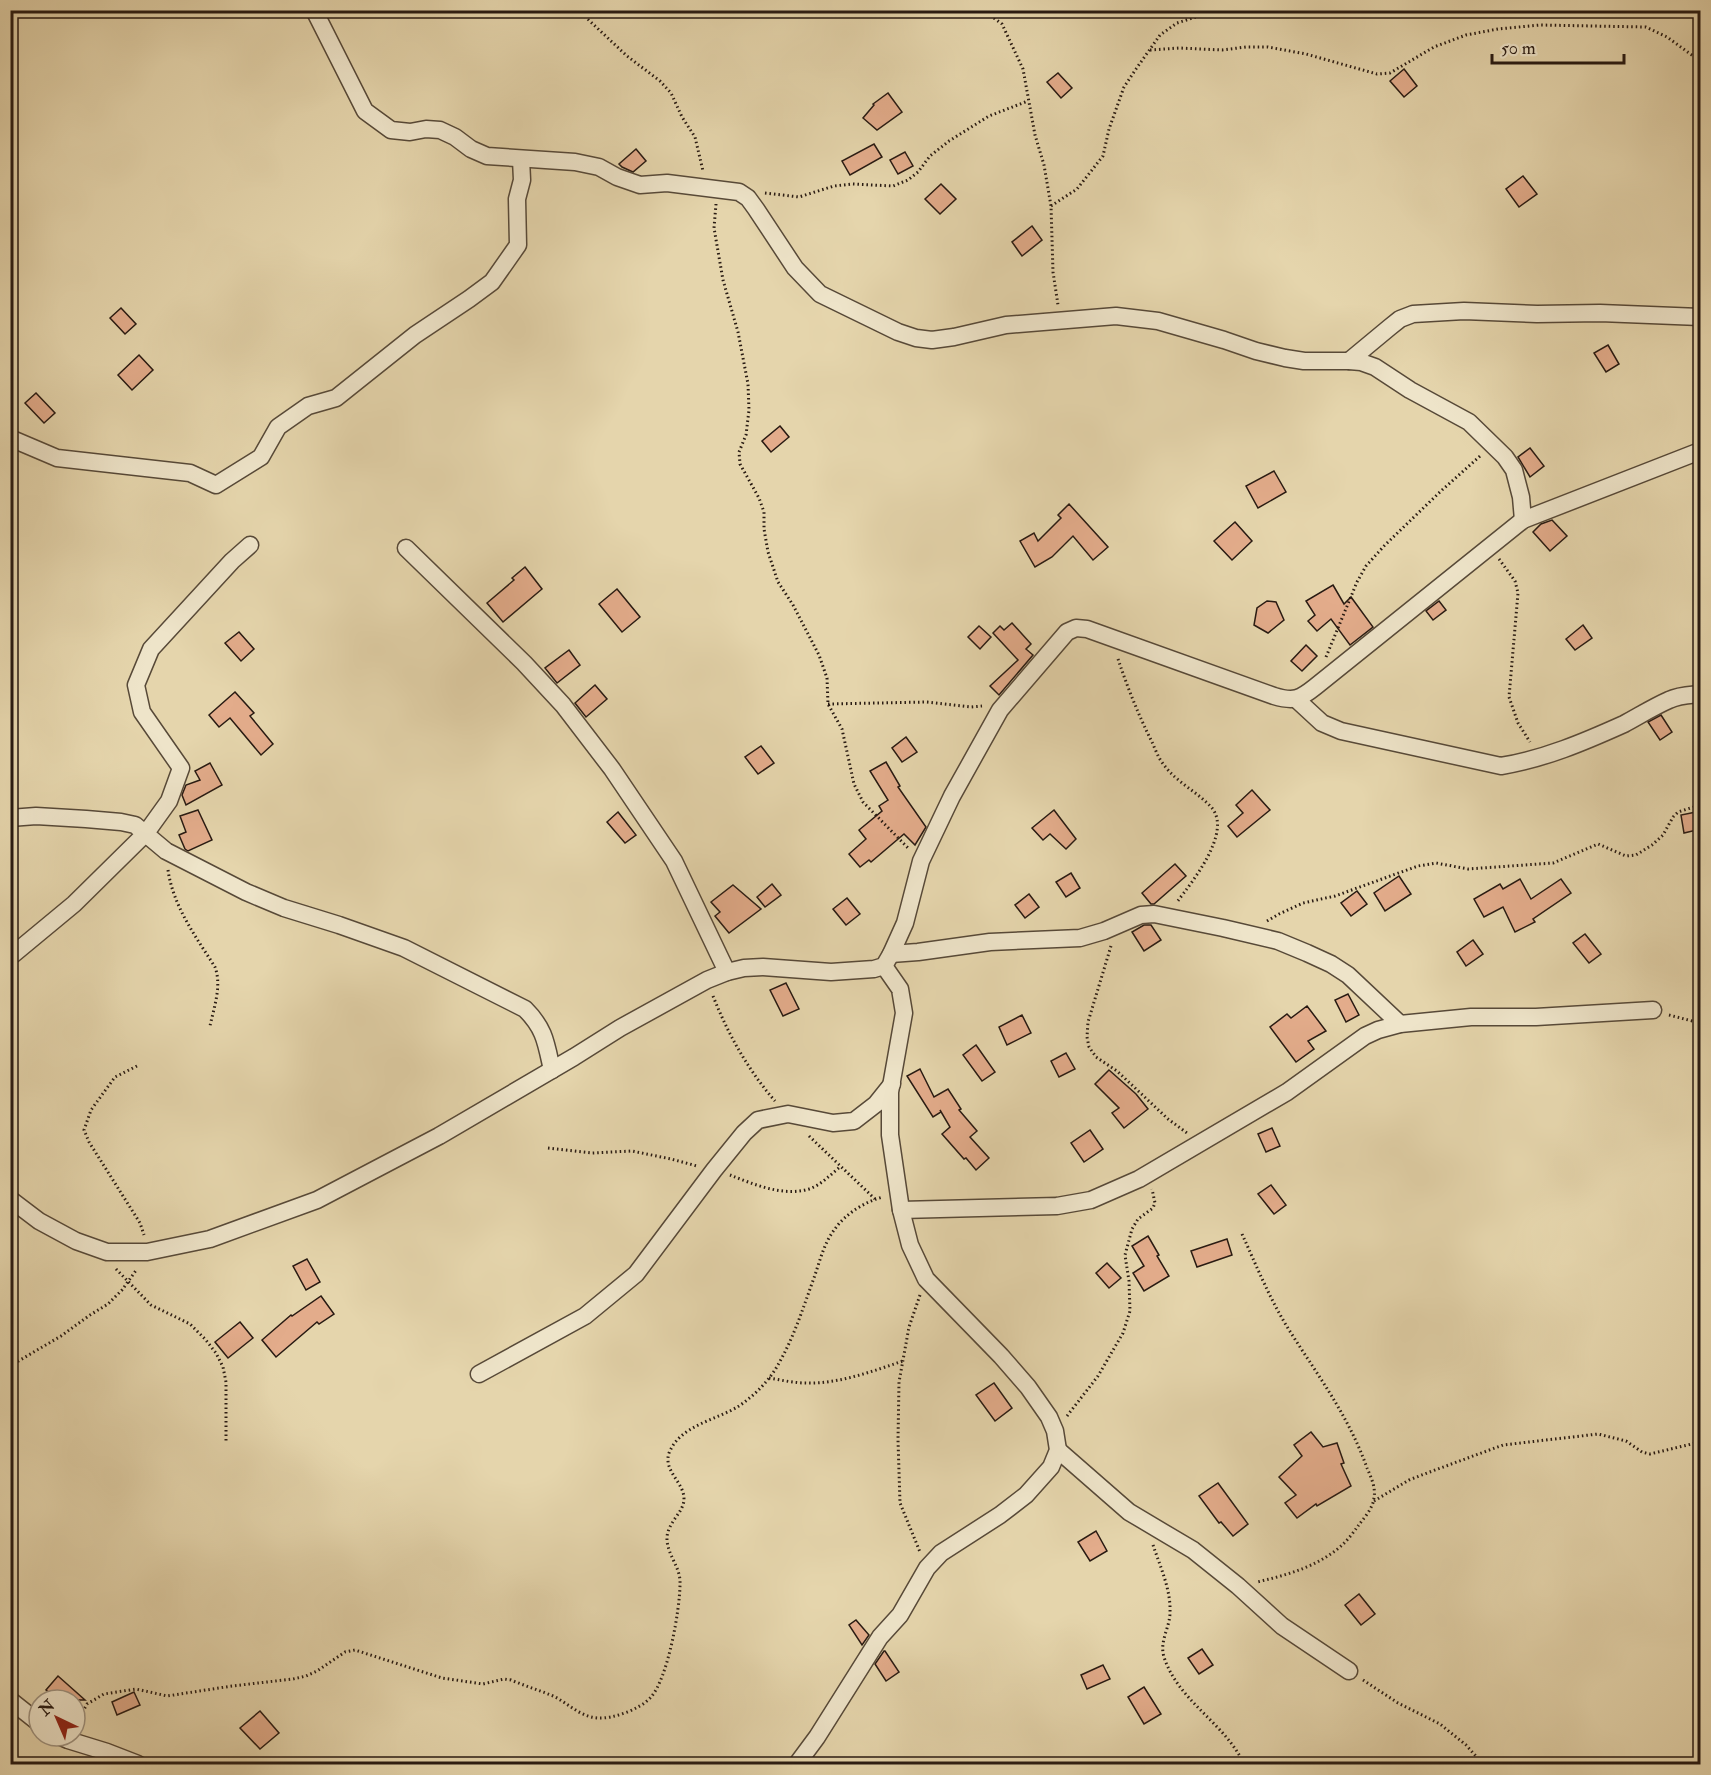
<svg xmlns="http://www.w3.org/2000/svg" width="1711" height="1775" viewBox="0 0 1711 1775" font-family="'IM FELL Double Pica',serif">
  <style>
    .building { fill: #e3ac8b; stroke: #281a12; stroke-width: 1.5 }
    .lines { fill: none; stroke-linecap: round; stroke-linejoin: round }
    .minor-casing { stroke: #574938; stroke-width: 19 }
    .path { stroke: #281a12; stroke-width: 3; stroke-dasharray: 1.5 3; stroke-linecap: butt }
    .minor { stroke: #eee4c9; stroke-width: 16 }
  </style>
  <rect width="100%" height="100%" fill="#e5d5ac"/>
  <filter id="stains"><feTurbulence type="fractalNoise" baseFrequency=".00333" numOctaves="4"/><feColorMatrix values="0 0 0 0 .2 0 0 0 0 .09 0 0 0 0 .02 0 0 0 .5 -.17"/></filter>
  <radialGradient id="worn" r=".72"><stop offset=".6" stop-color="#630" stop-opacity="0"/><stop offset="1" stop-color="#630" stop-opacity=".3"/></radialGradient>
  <!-- building -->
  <g class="building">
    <polygon points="1404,69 1417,86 1404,97 1390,81"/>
    <polygon points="1058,73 1072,88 1061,98 1047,82"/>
    <polygon points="888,93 902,112 877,130 863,118 874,105 873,104"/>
    <polygon points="874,144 882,157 850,175 842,161"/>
    <polygon points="636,149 646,161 633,172 622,167 619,164"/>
    <polygon points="905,152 913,166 898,174 890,160"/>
    <polygon points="1523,176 1537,194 1519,207 1506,189"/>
    <polygon points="941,184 956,199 940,214 925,199"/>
    <polygon points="1032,226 1042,240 1022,256 1012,242"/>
    <polygon points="121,308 136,324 125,334 110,318"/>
    <polygon points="1608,345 1619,364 1606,372 1594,353"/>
    <polygon points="139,355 153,370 132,390 118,375"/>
    <polygon points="36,393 55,413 44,423 25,403"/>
    <polygon points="780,426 789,437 771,452 762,441"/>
    <polygon points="1530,448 1544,466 1530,477 1518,457"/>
    <polygon points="1274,471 1286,492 1258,508 1246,486"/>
    <polygon points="1069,504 1108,547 1093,560 1073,536 1052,557 1035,567 1020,541 1034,533 1038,541 1061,518 1058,515"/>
    <polygon points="1552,520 1567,536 1550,551 1533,532 1541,524"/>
    <polygon points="1235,522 1252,541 1232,560 1214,541"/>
    <polygon points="525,567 542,589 503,622 487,603 514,580 512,578"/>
    <polygon points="1333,585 1344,604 1351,597 1373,627 1350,645 1331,619 1317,631 1308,621 1315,615 1306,601"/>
    <polygon points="617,589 640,617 622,632 599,604"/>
    <polygon points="1267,601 1276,602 1284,620 1268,633 1254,625 1257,608"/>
    <polygon points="1439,601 1446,610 1433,620 1426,611"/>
    <polygon points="1012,623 1031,644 1026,649 1033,655 999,695 990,686 1018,660 993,633 1000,626 1004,630"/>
    <polygon points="1583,625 1592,638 1575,650 1566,639"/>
    <polygon points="979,626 991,637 980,649 968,637"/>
    <polygon points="239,632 254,649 241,661 225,643"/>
    <polygon points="1306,645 1317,656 1302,671 1291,661"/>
    <polygon points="569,650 580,665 557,683 545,668"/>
    <polygon points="595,685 607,699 586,717 575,703"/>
    <polygon points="235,692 254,713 250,716 273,744 261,755 230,718 219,727 209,715"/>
    <polygon points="1661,715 1672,732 1660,740 1648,722"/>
    <polygon points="906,737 917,752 902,762 892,748"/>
    <polygon points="761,746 774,763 758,774 745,757"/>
    <polygon points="886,762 900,786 898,787 926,827 915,845 904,834 871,862 869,860 860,867 849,854 866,839 859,830 882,811 879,806 888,800 870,771"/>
    <polygon points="210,763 222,785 186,805 182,795 186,785 200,780 195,771"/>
    <polygon points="1252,790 1270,810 1237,837 1228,826 1243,813 1236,805"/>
    <polygon points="198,810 212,840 188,851 185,849 179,835 186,832 180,816"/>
    <polygon points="1054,810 1076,839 1066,849 1050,834 1043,840 1032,828"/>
    <polygon points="1701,811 1701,829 1684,833 1681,815"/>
    <polygon points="618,812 636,835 625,843 607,822"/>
    <polygon points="1175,864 1186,876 1154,904 1151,904 1142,893"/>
    <polygon points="1071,873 1080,888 1066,897 1056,882"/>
    <polygon points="1399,876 1411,894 1385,911 1374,893"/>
    <polygon points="1520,879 1531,899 1561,879 1571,893 1533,919 1535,922 1515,932 1503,907 1484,917 1474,899 1500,884 1503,889"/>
    <polygon points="772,884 781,895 765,907 757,897"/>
    <polygon points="733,885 761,909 729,933 715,916 720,912 711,902"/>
    <polygon points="1357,891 1367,904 1351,916 1341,903"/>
    <polygon points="1029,894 1039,907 1025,918 1015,905"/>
    <polygon points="847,898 860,914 846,925 833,909"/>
    <polygon points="1144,925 1151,925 1161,940 1144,951 1132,932"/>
    <polygon points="1585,934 1601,954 1589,963 1573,943"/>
    <polygon points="1473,940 1483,954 1466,966 1457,952"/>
    <polygon points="786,983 799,1009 783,1016 770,990"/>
    <polygon points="1348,994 1359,1015 1346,1022 1335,1000"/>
    <polygon points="1307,1006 1326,1031 1308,1041 1314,1049 1296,1062 1270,1027 1287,1014 1291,1018"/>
    <polygon points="1022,1015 1031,1033 1007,1045 999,1027"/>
    <polygon points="976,1045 995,1072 982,1081 963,1055"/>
    <polygon points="1066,1053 1075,1069 1059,1077 1051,1061"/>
    <polygon points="920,1069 934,1097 948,1089 961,1109 959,1110 977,1131 970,1137 989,1158 976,1170 966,1158 964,1159 942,1134 950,1127 940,1110 941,1112 933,1117 907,1076"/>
    <polygon points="1109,1070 1136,1094 1148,1109 1124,1128 1112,1113 1119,1108 1095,1084"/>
    <polygon points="1272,1128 1280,1146 1266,1152 1258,1134"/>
    <polygon points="1090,1130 1103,1149 1084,1162 1071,1143"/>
    <polygon points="1271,1185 1286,1205 1274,1214 1258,1194"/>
    <polygon points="1148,1236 1159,1255 1157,1256 1169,1276 1144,1291 1133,1273 1144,1266 1132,1246"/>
    <polygon points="1227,1239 1232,1255 1197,1267 1191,1251"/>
    <polygon points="307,1259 320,1282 306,1290 293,1266"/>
    <polygon points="1107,1263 1121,1278 1109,1288 1096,1273"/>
    <polygon points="321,1296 334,1314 319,1324 317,1322 276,1357 262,1340 291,1315 292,1316"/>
    <polygon points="240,1322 253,1338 228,1358 215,1342"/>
    <polygon points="994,1383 1012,1408 995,1421 976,1395"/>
    <polygon points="1311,1432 1323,1447 1337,1443 1344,1463 1341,1464 1351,1486 1317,1506 1316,1504 1297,1518 1285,1503 1296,1495 1279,1477 1302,1456 1294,1445"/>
    <polygon points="1218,1483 1248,1524 1233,1536 1221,1522 1219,1523 1199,1496"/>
    <polygon points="1096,1531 1107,1551 1090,1561 1078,1542"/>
    <polygon points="1359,1594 1375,1614 1361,1625 1345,1605"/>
    <polygon points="856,1620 869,1635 862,1645 849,1625"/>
    <polygon points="1202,1649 1213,1665 1199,1674 1188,1658"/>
    <polygon points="884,1651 885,1651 899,1672 886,1681 875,1664"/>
    <polygon points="1103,1665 1110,1679 1087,1689 1081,1675"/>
    <polygon points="58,1676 85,1700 58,1700 46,1690"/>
    <polygon points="1144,1687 1161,1714 1144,1724 1128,1697"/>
    <polygon points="134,1692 140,1705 117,1715 112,1702"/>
    <polygon points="260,1711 279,1733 260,1749 240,1728"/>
  </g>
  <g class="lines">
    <!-- minor casing -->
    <g class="minor-casing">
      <g id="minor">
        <polyline points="314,10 365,111 391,130 410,132 426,129 440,130 455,137 471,149 487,156 575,162 599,167 617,177 640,185 667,183 739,192 748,198 756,209 795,268 820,294 898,332 916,338 932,340 954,337 1006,325 1116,316 1158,321 1224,340 1256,351 1285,358 1304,361 1349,361 1361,362 1375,367 1410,390 1469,422 1505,457 1514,470 1521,497 1523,520"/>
        <polyline points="1349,361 1390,327 1400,319 1413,314 1464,311 1537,314 1600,313 1700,317"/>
        <polyline points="10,438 57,458 190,473 216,485 261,457 278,427 308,406 336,398 415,335 469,299 492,282 518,245 517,199 522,180 521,159"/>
        <polyline points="406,548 524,663 563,705 612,769 674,861 727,972"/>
        <path d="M1296 699 1322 723 1341 731 1501 766C1544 759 1584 742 1624 724 1639 716 1653 707 1669 700 1679 695 1690 695 1700 694"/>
        <path d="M10 818 36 816 86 819 121 822 135 825 166 851 246 892 284 908 339 925 404 948 525 1009C545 1029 546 1043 552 1070"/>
        <polyline points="891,954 918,952 990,942 1080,938 1104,931 1141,915 1154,914 1223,928 1278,941 1307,953 1331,964 1348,975 1400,1024"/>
        <polyline points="10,957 74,904 146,833 169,801 181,768 142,712 136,685 151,649 232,561 250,545"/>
        <path d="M10 1199 39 1221 76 1241 107 1252H147L210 1239 317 1200 439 1136 574 1057 620 1028 707 980 727 972 744 968 763 967 831 972 874 969 884 966 891 954 905 923 921 861 952 796 1000 710 1067 632 1076 628 1087 629 1274 696C1294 702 1300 699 1315 687L1523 520 1700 451"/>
        <polyline points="901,1210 1057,1206 1091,1200 1139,1179 1287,1092 1365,1036 1378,1030 1400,1024 1471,1017 1536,1017 1653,1010"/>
        <polyline points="479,1374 585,1316 636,1274 714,1170 744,1133 758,1120 788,1114 833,1123 854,1121 876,1104 892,1084"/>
        <polyline points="1058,1450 1129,1512 1193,1550 1238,1586 1282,1626 1349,1671"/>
        <polyline points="10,1700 39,1723"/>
        <polyline points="59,1736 68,1740 107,1752 138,1764"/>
        <polyline points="797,1764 817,1737 880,1637 900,1615 927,1568 941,1553 1000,1515 1026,1495 1051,1467 1058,1450 1055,1431 1049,1417 1028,1387 1001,1356 926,1279 910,1245 901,1210 890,1135 890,1092 904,1013 900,989 884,966"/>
      </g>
    </g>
    <!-- path -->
    <g class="path">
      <polyline points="578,10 627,56 660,81 671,93 682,117 695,137 703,171"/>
      <polyline points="983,10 1002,24 1023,69 1035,135 1044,165 1051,206 1053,272 1058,305"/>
      <polyline points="1150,50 1179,48 1222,50 1246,47 1268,47 1306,54 1377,74 1390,73 1434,47 1466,35 1498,29 1540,25 1646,27 1667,37 1700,61"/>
      <polyline points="765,193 799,197 834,186 852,184 893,186 908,180 918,172 930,156 949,141 989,116 1028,101"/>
      <polyline points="716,204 714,228 723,280 738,332 748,384 749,410 746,435 739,452 740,464 759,498 764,512 764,529 768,552 778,582 793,605 819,655 827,678 828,704 842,729 854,784 863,802 909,849"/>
      <polyline points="1051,206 1077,189 1103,156 1109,129 1124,87 1136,69 1160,35 1177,23 1202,15 1207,10"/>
      <polyline points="1499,559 1515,581 1518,593 1509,697 1518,723 1530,742"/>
      <polyline points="1326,657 1357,582 1366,566 1384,546 1442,490 1480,456"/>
      <path d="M1118 659C1127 686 1138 714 1151 740 1155 748 1158 758 1164 765 1177 783 1198 792 1212 808 1232 833 1192 882 1177 902"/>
      <polyline points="828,704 927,702 971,707 982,706"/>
      <path d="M168 870C173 906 196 937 215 967 222 986 214 1007 210 1026"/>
      <polyline points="1267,921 1279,914 1303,903 1335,896 1418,866 1436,863 1468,869 1553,863 1598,844 1626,856 1636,855 1652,845 1663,835 1673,817 1678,812 1700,805"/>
      <polyline points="1111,946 1088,1022 1087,1037 1089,1047 1096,1057 1117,1071 1168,1119 1187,1133"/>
      <path d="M713 996C728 1034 748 1070 775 1101"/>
      <polyline points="1669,1015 1700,1023"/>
      <polyline points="137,1066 115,1077 91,1110 84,1130 89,1142 140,1223 144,1235"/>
      <polyline points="809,1136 875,1199"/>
      <polyline points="548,1148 592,1153 632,1151 671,1159 697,1166"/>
      <path d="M730 1175C753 1184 783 1197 809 1189 821 1185 830 1175 840 1167"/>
      <path d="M1242 1234C1257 1267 1271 1302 1291 1333 1319 1377 1349 1417 1367 1468 1371 1477 1376 1488 1374 1498 1373 1508 1364 1518 1358 1526 1353 1533 1347 1541 1340 1547 1316 1567 1287 1575 1257 1582"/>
      <polyline points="116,1269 151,1305 190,1324 205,1339 216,1353 223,1367 226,1382 226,1442"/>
      <polyline points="920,1295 909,1327 899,1382 898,1440 900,1503 920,1552"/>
      <polyline points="10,1366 61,1336 90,1315 108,1304 122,1290 137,1269"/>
      <path d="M769 1378C781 1380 794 1383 806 1383 839 1384 873 1371 903 1361"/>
      <polyline points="1067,1416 1098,1376 1123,1333 1130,1311 1129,1281 1125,1255 1132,1229 1138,1219 1153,1208 1155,1203 1152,1189"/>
      <polyline points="1374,1501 1409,1480 1427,1473 1503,1445 1598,1434 1626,1441 1642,1452 1650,1454 1700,1442"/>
      <path d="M1153 1545C1160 1566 1171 1590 1170 1612 1170 1628 1159 1641 1164 1657 1178 1701 1225 1723 1244 1764"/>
      <polyline points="1363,1680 1398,1703 1440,1724 1466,1745 1483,1764"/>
      <path d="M76 1724 87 1704 104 1694 136 1689 167 1696 232 1686 293 1679 306 1676 317 1671 345 1652 355 1650 442 1678 483 1684 504 1679 511 1680C525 1686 539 1690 553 1696 568 1703 580 1717 598 1718 613 1719 641 1709 651 1697 668 1678 680 1609 680 1584 681 1568 668 1556 667 1540 666 1523 684 1513 684 1499 684 1482 663 1471 669 1453 680 1425 717 1420 739 1406 755 1395 770 1380 779 1363 795 1335 804 1305 815 1275 820 1260 825 1241 835 1229 845 1214 866 1201 883 1197"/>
    </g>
    <!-- minor -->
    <use href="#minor" class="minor"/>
  </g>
  <!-- margin -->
  <rect width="1711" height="1775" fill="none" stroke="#e5d5ac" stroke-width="36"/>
  <rect x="12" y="12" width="1687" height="1751" fill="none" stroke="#281a12" stroke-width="3"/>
  <rect x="18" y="18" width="1675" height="1739" fill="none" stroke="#281a12" stroke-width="1.5"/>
  <!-- north arrow -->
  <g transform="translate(57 1718) rotate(316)"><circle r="28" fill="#eee4c9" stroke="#9f9380" stroke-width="1.5"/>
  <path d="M0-4.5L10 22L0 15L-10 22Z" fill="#8f2418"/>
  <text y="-9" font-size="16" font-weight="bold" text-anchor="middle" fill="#281a12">N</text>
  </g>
  <!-- scale -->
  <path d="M1492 54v9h132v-9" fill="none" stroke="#281a12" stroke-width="3"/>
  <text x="1501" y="54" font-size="18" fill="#281a12" stroke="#eee4c9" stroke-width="4.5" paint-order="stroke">50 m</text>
  <rect width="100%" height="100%" filter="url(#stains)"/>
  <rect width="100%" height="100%" fill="url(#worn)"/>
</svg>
